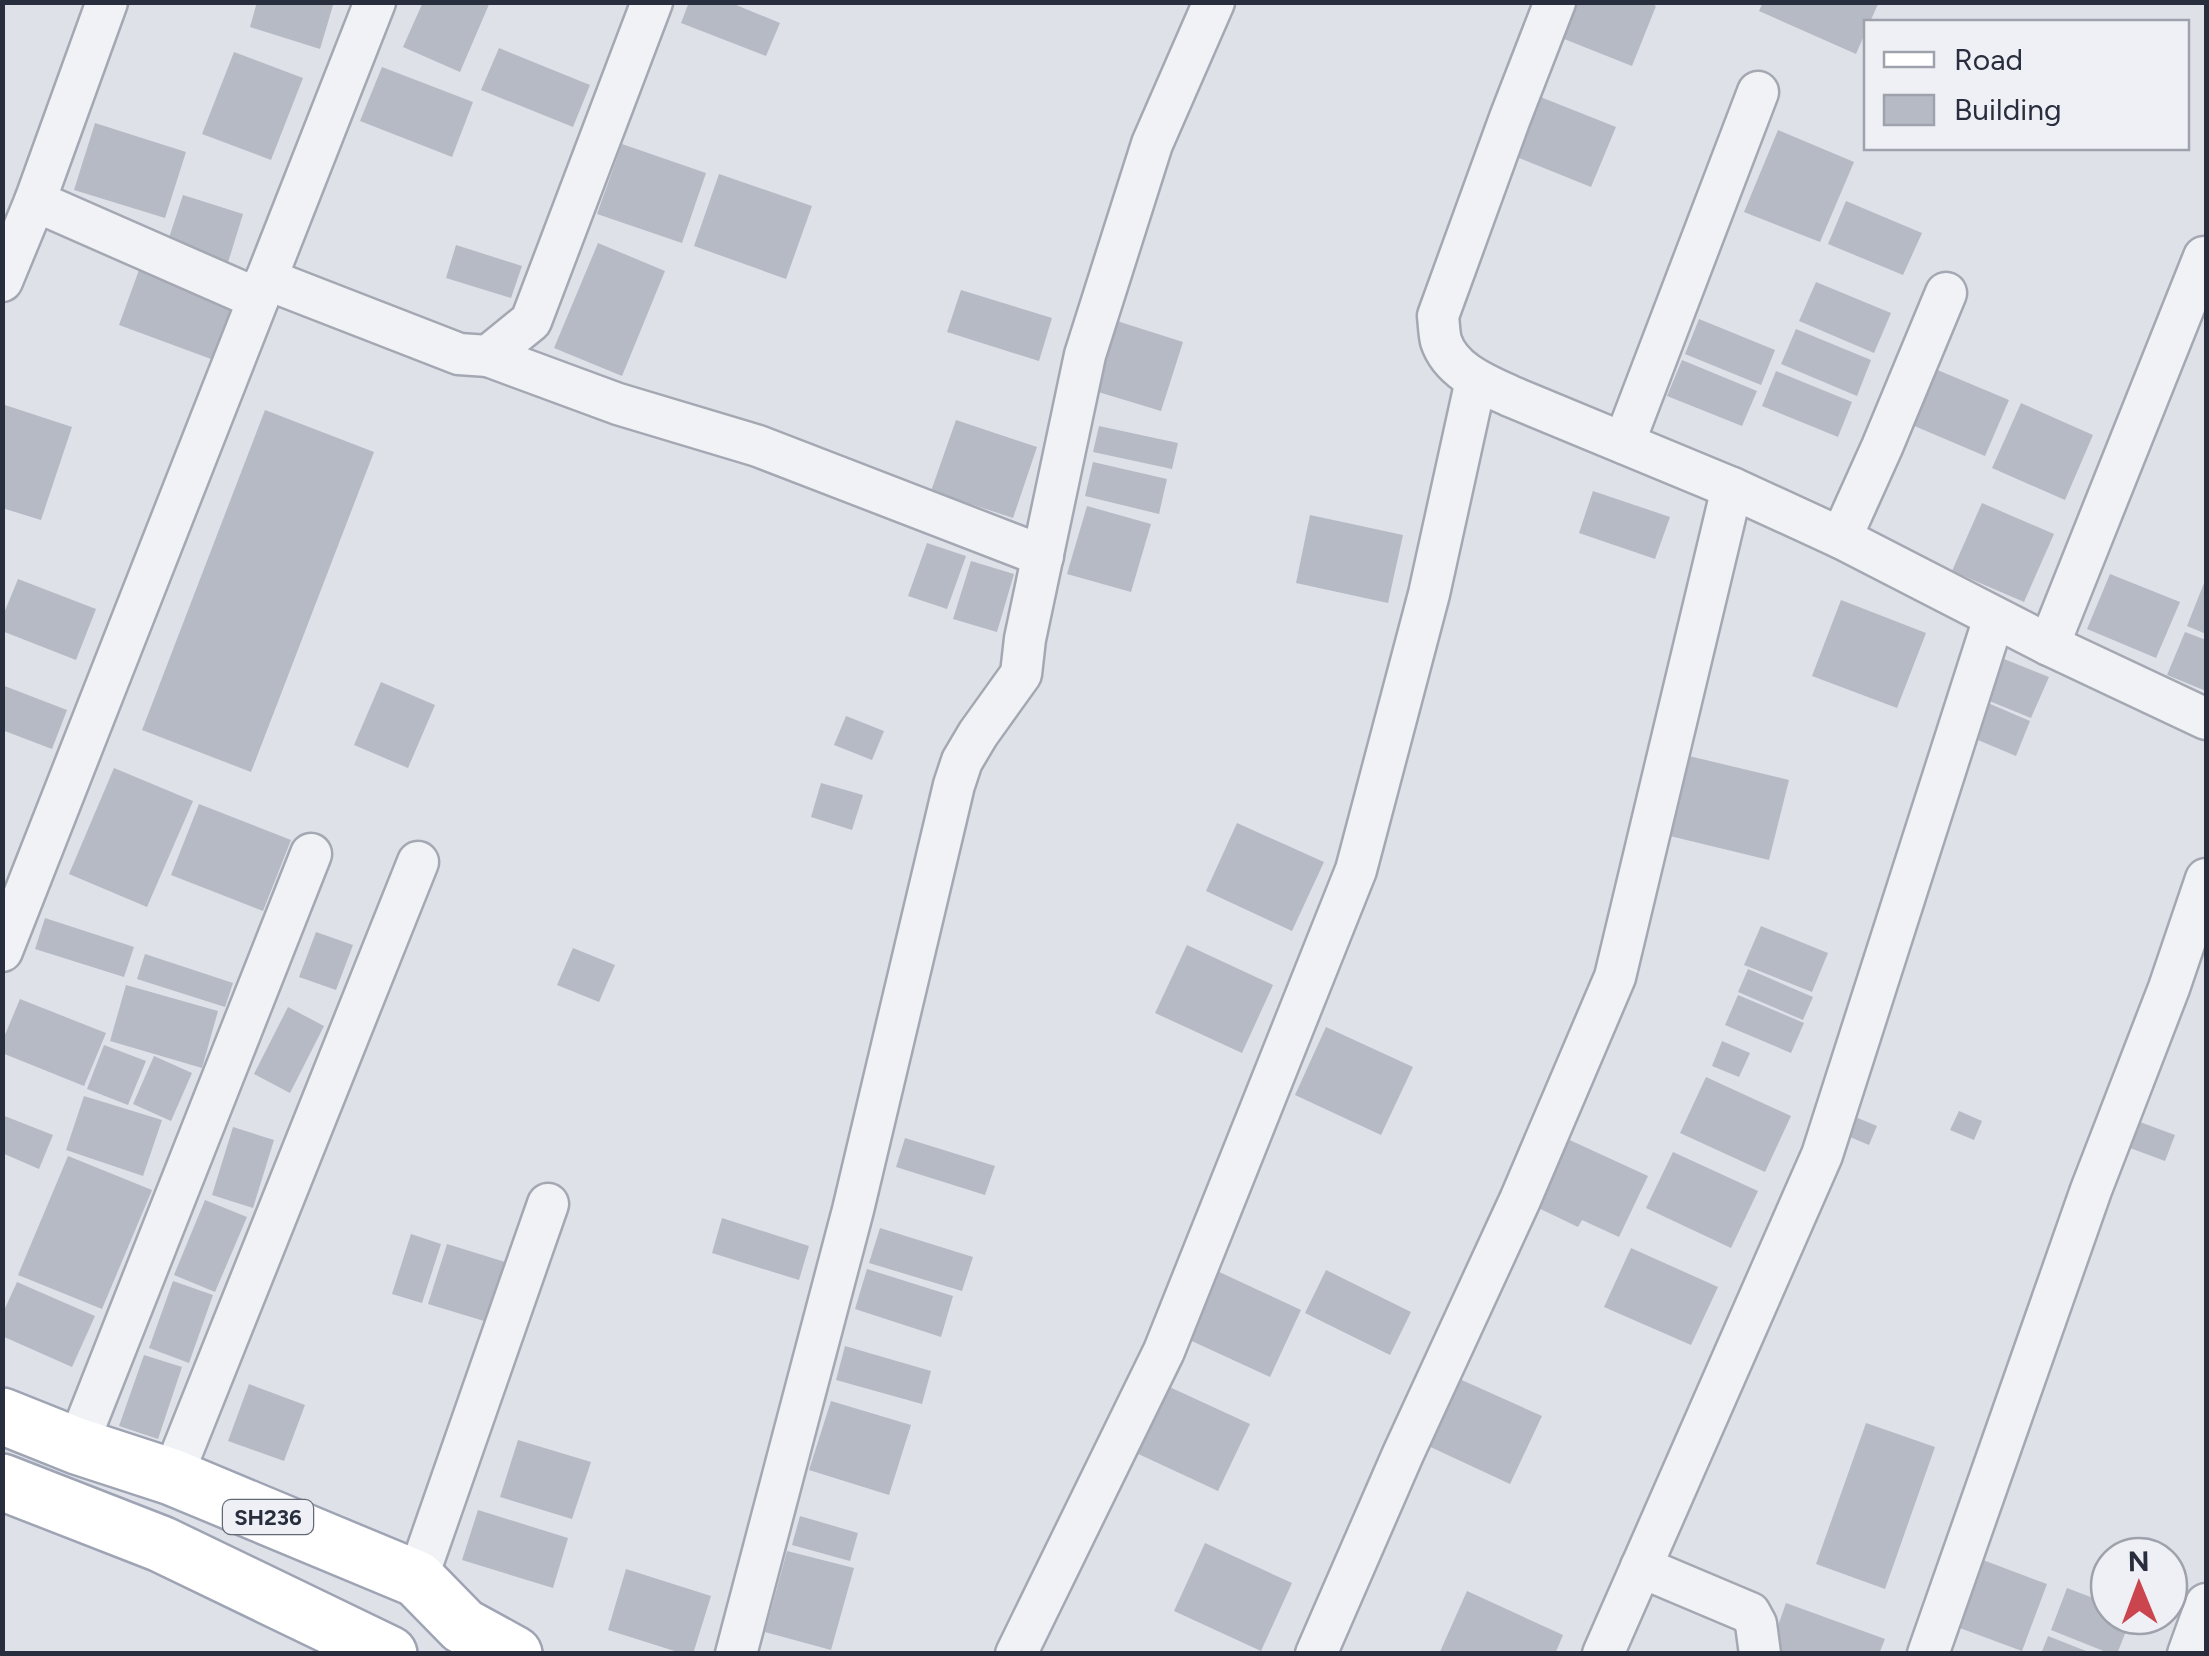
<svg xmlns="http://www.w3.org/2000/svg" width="2209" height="1656" viewBox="0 0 2209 1656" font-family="Figtree,sans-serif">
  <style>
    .building { fill: #b6bac4 }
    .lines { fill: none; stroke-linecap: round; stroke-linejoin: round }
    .street-casing { stroke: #a4a8b2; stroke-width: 45 }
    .primary-casing { stroke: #9ea4b3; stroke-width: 60 }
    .street { stroke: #f1f2f6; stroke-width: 40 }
    .primary { stroke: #fff; stroke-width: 55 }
    .labels { text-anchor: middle; stroke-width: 10; stroke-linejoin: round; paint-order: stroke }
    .shield { fill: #eef0f5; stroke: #636875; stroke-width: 2.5 }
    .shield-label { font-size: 22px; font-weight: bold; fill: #282e3e }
  </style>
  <rect width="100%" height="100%" fill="#dee1e8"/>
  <!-- building -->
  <g class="building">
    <polygon points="257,2 334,2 320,49 250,27"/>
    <polygon points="423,2 490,2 460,72 403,47"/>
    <polygon points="689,2 729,2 780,23 766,56 681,23"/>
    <polygon points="1568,2 1647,2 1656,6 1632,66 1554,35"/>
    <polygon points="1763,2 1879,2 1870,22 1866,22 1866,31 1856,54 1759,11"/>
    <polygon points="499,48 590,85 573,127 481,90"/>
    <polygon points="234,52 303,78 271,160 202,134"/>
    <polygon points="382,67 473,102 452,157 360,121"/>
    <polygon points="1538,96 1616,127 1591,187 1514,156"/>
    <polygon points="95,123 186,152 165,218 74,190"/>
    <polygon points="1778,130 1854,162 1820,242 1744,212"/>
    <polygon points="622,144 706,173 682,243 597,214"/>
    <polygon points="719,174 812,206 786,279 694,246"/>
    <polygon points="183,195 243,214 226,269 165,250"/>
    <polygon points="1846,201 1922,233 1903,275 1828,244"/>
    <polygon points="598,243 665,271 622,376 554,348"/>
    <polygon points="456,245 522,266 511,298 446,278"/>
    <polygon points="139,270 232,306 211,359 119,325"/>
    <polygon points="1816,282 1891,313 1874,353 1799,321"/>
    <polygon points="961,290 1052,318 1039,361 947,332"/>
    <polygon points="1699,319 1775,350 1761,385 1685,354"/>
    <polygon points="1117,321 1183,342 1161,411 1095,391"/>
    <polygon points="1796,329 1871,360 1857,396 1781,364"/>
    <polygon points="1682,360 1757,391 1742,426 1667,396"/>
    <polygon points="1928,366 2009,400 1985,456 1905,422"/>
    <polygon points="1776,371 1852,402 1838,437 1762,406"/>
    <polygon points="2021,403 2093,435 2065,500 1992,468"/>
    <polygon points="2,404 72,427 41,520 2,508"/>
    <polygon points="265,410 374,452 251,772 142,730"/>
    <polygon points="956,420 1037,447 1013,518 931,491"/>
    <polygon points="1099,426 1178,443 1172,469 1093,452"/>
    <polygon points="1093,462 1167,479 1159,514 1085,496"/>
    <polygon points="1593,491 1670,517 1655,559 1579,533"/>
    <polygon points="1982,503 2054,534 2024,602 1952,571"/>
    <polygon points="1087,506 1151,524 1131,592 1067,574"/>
    <polygon points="1310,515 1403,535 1388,603 1296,583"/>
    <polygon points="927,543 966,556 947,609 908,596"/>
    <polygon points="971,561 1014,574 997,632 953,619"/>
    <polygon points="2110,574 2180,602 2156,658 2087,629"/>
    <polygon points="2206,578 2206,634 2187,626"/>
    <polygon points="18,579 96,609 76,660 2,631 2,618"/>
    <polygon points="1841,600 1926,633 1897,708 1812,676"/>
    <polygon points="2185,632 2206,640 2206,691 2167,675"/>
    <polygon points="1999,657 2049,677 2031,718 1982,698"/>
    <polygon points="381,682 435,705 408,768 354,745"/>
    <polygon points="2,685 67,710 52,749 2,730"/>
    <polygon points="1981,700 2030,721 2016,756 1966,735"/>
    <polygon points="846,716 884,731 872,760 834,745"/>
    <polygon points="1689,756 1789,780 1769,860 1670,836"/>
    <polygon points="114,768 193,801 147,907 69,874"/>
    <polygon points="821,783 863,795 852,830 811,817"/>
    <polygon points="199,804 291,840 263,911 171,875"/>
    <polygon points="1237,823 1324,862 1292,931 1206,891"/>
    <polygon points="45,918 134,947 124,977 35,949"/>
    <polygon points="1761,926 1828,953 1812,992 1744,965"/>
    <polygon points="316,932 353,945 336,990 299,977"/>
    <polygon points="1187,945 1273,985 1242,1053 1155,1013"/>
    <polygon points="573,948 615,965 599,1002 557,985"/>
    <polygon points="145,954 233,983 225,1007 137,979"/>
    <polygon points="1748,969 1813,997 1803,1020 1738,992"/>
    <polygon points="126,985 218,1011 202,1068 110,1041"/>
    <polygon points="1738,995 1804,1023 1791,1053 1725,1025"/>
    <polygon points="20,999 106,1033 84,1086 2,1053 2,1042"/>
    <polygon points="288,1007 324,1026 290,1093 254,1074"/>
    <polygon points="1326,1027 1413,1067 1381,1135 1295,1095"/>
    <polygon points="1722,1041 1750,1053 1739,1077 1712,1066"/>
    <polygon points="104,1045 146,1061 128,1105 87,1089"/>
    <polygon points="154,1056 192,1073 171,1121 133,1104"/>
    <polygon points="1706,1077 1791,1116 1765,1172 1680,1133"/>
    <polygon points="84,1096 162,1120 143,1176 66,1150"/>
    <polygon points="1959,1111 1982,1121 1974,1140 1950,1130"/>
    <polygon points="2,1115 53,1135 39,1169 2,1153"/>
    <polygon points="1853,1116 1877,1126 1869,1145 1845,1135"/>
    <polygon points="2132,1119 2175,1135 2165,1161 2122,1145"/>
    <polygon points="233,1127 274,1140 253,1208 212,1195"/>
    <polygon points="1561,1136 1648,1176 1619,1237 1582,1220 1578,1227 1530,1204"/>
    <polygon points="905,1138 995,1166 985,1195 896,1167"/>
    <polygon points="1673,1152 1758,1191 1731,1248 1646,1208"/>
    <polygon points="68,1156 152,1190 102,1309 18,1275"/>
    <polygon points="205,1200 247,1217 215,1292 174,1275"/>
    <polygon points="722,1218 809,1246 799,1280 712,1253"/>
    <polygon points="880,1228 973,1257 962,1291 869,1263"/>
    <polygon points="411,1234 441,1244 422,1303 392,1294"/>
    <polygon points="447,1244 512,1264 494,1324 428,1304"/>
    <polygon points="1631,1248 1718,1287 1691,1345 1604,1307"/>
    <polygon points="867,1269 953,1296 941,1337 855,1309"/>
    <polygon points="1215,1270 1301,1310 1270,1377 1183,1337"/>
    <polygon points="1326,1270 1411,1312 1390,1355 1305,1313"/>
    <polygon points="173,1281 213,1295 189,1363 149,1348"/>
    <polygon points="17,1282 95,1316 72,1367 2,1336 2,1315"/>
    <polygon points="845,1346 931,1371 922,1404 836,1380"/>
    <polygon points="144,1355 182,1367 158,1439 119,1426"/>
    <polygon points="1455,1377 1542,1416 1510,1484 1424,1444"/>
    <polygon points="249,1384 305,1405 284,1461 228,1441"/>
    <polygon points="1163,1384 1250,1424 1218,1491 1132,1451"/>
    <polygon points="831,1401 911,1425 889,1495 809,1470"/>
    <polygon points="1866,1423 1935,1447 1885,1589 1816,1564"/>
    <polygon points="518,1440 591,1462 572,1519 500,1497"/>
    <polygon points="478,1510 568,1538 553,1588 462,1560"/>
    <polygon points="800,1516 858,1533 850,1561 792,1545"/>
    <polygon points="1205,1543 1292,1583 1261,1651 1174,1611"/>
    <polygon points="787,1551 854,1568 831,1650 765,1632"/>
    <polygon points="1983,1560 2047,1584 2022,1651 1957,1627"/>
    <polygon points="626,1569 711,1596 693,1654 684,1654 608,1630"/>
    <polygon points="2067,1588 2109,1604 2109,1616 2132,1616 2117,1654 2111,1654 2051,1630"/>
    <polygon points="1467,1591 1563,1635 1555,1654 1439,1654"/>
    <polygon points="1786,1603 1885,1639 1879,1654 1768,1654"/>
    <polygon points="2048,1636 2091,1653 2091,1654 2041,1654"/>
  </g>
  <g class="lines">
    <!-- street casing -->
    <g class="street-casing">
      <g id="street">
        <path d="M1555 2 1510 118 1438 316C1439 324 1439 333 1441 341 1451 371 1484 384 1510 396L1732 488 1841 538 2049 645 2206 719"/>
        <polyline points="35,201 258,299"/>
        <polyline points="266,279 459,354 488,356 531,321 652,2"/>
        <polyline points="2,281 35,201 107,2"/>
        <polyline points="488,356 618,404 758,446 1043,556"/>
        <polyline points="1624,443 1758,92"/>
        <polyline points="1841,538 1882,447 1946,293"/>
        <polyline points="2049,645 2204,257"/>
        <polyline points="2,951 375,2"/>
        <polyline points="77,1446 311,854"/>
        <polyline points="172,1477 418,862"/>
        <polyline points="1641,1567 1750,1613 1756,1624 1760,1654"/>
        <polyline points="417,1579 548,1204"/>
        <polyline points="736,1654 853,1210 954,785 962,761 978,734 1021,674 1025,639 1085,355 1152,144 1214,2"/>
        <polyline points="1016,1654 1164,1351 1356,870 1429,594 1476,380"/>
        <polyline points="1316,1654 1403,1454 1520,1200 1615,977 1732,488"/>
        <polyline points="1603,1654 1822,1155 1994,618"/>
        <polyline points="1928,1654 2091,1190 2169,988 2206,879"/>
        <polyline points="2188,1654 2206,1604"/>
      </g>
    </g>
    <!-- primary casing -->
    <g class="primary-casing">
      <g id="primary">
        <polyline points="2,1416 77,1446 172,1477 417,1579 463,1626 514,1654"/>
        <polyline points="2,1482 161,1544 389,1654"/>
      </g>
    </g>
    <!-- street -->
    <use href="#street" class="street"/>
    <!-- primary -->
    <use href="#primary" class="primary"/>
  </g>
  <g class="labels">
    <!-- shield labels -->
    <rect class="shield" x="223" y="1500" width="90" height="34" rx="8"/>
    <g class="shield-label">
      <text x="268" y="1525">SH236</text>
    </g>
  </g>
  <!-- border -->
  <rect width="2209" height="1656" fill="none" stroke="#282e3e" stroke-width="10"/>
  <!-- legend -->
  <rect x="1864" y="20" width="325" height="130" fill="#eef0f5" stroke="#9fa2ac" stroke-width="2.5"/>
  <rect x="1884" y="52" width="50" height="15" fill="#ffffff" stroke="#9fa2ac" stroke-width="2.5"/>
  <text x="1954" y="70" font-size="30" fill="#282e3e">Road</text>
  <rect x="1884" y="95" width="50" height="30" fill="#b6bac4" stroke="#9fa2ac" stroke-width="2.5"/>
  <text x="1954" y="120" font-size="30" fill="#282e3e">Building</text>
  <!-- north arrow -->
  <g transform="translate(2139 1586) rotate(359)"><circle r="48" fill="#eef0f5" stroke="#9fa2ac" stroke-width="2.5"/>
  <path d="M0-8L18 38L0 25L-18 38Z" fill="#ca454d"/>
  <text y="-15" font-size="28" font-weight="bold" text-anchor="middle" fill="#282e3e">N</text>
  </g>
</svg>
